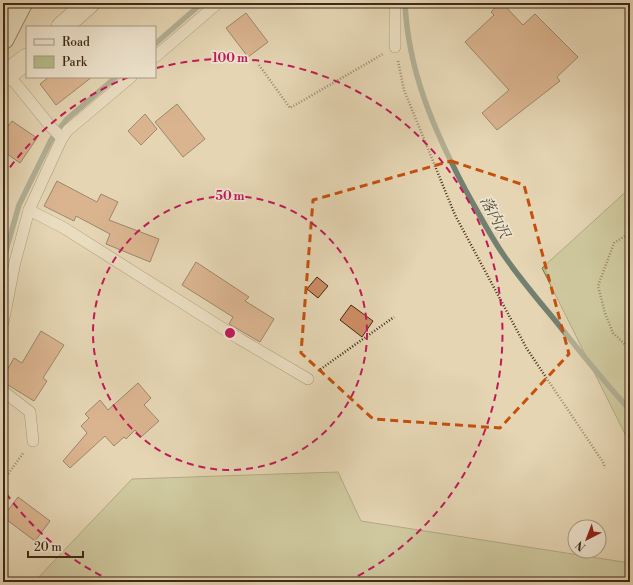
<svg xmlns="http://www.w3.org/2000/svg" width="633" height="585" viewBox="0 0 633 585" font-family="'Libre Bodoni','Noto Serif JP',serif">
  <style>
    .green { fill: #b6bd8b; stroke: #7a7452 }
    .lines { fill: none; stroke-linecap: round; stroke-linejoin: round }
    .stream { stroke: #738070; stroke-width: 5.5 }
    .building { fill: #cd8c64; stroke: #3f2a18 }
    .service-casing { stroke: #68553f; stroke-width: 12 }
    .minor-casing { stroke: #68553f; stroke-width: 22 }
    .secondary-casing { stroke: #3f2a18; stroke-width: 24 }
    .path { stroke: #3f2a18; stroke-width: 2.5; stroke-dasharray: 1 2; stroke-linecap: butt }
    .service { stroke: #eee4ce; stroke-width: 11 }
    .minor { stroke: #eee4ce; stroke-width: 21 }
    .secondary { stroke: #eee4ce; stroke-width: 22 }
    .marked { fill: none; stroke: #c6500e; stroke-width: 3; stroke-dasharray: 8 5; stroke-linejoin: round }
    .ring { fill: none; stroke: #c2185b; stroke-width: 2; stroke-dasharray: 7 5 }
    .labels { text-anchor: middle; stroke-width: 3.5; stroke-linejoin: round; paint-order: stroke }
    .water-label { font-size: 15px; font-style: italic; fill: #554e3d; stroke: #eee4ce }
    .centre { fill: #c2185b; stroke: #eee4ce; stroke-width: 2 }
    .ring-label { font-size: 12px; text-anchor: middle; font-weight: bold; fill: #c2185b; stroke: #eee4ce; stroke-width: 3.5; stroke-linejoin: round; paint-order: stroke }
  </style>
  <rect width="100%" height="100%" fill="#e5d5b3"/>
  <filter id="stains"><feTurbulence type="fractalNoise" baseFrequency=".005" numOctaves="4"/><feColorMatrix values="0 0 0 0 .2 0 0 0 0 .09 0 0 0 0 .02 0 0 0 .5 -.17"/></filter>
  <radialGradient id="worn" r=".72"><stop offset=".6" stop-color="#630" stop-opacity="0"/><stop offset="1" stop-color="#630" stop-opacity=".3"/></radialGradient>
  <!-- green -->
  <g class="green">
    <polygon points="630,188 630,444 542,268"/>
    <polygon points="338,472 361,521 630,563 630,582 34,582 132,479"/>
  </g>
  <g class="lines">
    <!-- stream -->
    <g class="stream">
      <path d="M405 3C408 71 434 130 465 189 478 212 490 236 505 257 521 280 540 302 558 324 581 353 604 382 630 410"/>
      <polyline points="155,44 202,3"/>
      <polyline points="3,264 7,247 19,205 51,140 67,119 116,77"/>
    </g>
  </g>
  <!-- building -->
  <g class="building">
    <polygon points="500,3 502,3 523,25 535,14 578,57 557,77 560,81 497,130 482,113 509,90 465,42 494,15 491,12"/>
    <polygon points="246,13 268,42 248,57 226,28"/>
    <polygon points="49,77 92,77 56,105 40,84"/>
    <polygon points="177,104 205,139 183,157 155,122"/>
    <polygon points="145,114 157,129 141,145 128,131"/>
    <polygon points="12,121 37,138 20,163 3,151 3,133"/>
    <polygon points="57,181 97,202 101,194 118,202 109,220 159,239 150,262 106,244 110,234 76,216 74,221 44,206"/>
    <polygon points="196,262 249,297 245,301 274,319 260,342 229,324 233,317 182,285"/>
    <polygon points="317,277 328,286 318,298 307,289"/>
    <polygon points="351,305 373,321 362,337 340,320"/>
    <polygon points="41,331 64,345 43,378 47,381 34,401 3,382 3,377 14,358 22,363"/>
    <polygon points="138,383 151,398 144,405 159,421 141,437 135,430 126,439 124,437 114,446 105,436 70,468 63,461 87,433 81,426 89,418 85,414 100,400 108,410"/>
    <polygon points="18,497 50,521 35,541 3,517"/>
  </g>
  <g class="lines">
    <!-- service casing -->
    <g class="service-casing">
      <g id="service">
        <polyline points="395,47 395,3"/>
        <polyline points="155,57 218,3"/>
        <polyline points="8,74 51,127 62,138"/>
        <polyline points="29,210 64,228 238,338 308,379"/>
        <polyline points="3,323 15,262 29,210 62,138 68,130 131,77"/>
        <polyline points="3,391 30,412 33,441"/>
      </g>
    </g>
    <!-- minor casing -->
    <g class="minor-casing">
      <g id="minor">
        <polyline points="62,27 89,3"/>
        <polyline points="3,77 27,59"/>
      </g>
    </g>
    <!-- secondary casing -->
    <g class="secondary-casing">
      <polyline id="secondary" points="3,38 21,3"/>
    </g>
    <!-- path -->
    <g class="path">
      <polyline points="398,61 404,90 455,215 527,349 603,462 605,468"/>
      <polyline points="259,65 290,108 383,54"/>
      <polyline points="630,233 614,243 598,286 605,313 613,333 630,349"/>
      <polyline points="318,371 394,317"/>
      <polyline points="3,481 24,452"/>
    </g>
    <!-- service -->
    <use href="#service" class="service"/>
    <!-- minor -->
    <use href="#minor" class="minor"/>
    <!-- secondary -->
    <use href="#secondary" class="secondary"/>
  </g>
  <!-- marked area -->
  <path d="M0 0H633V585H0ZM451 161 524 185 569 354 500 428 373 419 301 353 313 200Z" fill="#e5d5b3" fill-opacity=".55" fill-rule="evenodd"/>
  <path class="marked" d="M451 161 524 185 569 354 500 428 373 419 301 353 313 200Z"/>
  <!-- distance rings -->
  <g class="ring">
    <circle cx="230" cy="333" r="137"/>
    <path d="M112 581A275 275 0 0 1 3 489M3 177A275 275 0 0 1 129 77M157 68A275 275 0 0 1 348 581"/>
  </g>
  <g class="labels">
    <!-- water labels -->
    <g class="water-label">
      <text transform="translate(495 217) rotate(61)" y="5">落内沢</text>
    </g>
  </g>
  <circle cx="230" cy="333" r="6" class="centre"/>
  <g class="ring-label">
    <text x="230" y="62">100 m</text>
    <text x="230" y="200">50 m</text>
  </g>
  <!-- margin -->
  <rect width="633" height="585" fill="none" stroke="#e5d5b3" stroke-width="16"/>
  <rect x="4" y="4" width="625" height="577" fill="none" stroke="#3f2a18" stroke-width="2"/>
  <rect x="8" y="8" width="617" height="569" fill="none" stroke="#3f2a18"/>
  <!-- legend -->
  <rect x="26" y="26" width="130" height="52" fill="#eee4ce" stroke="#a89a85"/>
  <rect x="34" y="39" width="20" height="6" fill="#eee4ce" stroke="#a89a85"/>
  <text x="62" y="46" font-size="12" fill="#3f2a18">Road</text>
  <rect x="34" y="56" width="20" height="12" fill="#b6bd8b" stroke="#a89a85"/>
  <text x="62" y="66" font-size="12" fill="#3f2a18">Park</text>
  <!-- north arrow -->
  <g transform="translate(587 539) rotate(222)"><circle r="19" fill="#eee4ce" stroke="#a89a85"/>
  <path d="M0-3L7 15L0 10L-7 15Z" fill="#8f2418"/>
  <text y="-6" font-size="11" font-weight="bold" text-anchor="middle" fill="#3f2a18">N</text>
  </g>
  <!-- scale -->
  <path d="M28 551v6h55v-6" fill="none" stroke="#3f2a18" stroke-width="2"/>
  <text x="34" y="551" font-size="12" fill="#3f2a18" stroke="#eee4ce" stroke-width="3" paint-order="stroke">20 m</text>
  <rect width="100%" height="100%" filter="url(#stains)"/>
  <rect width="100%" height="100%" fill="url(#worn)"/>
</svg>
